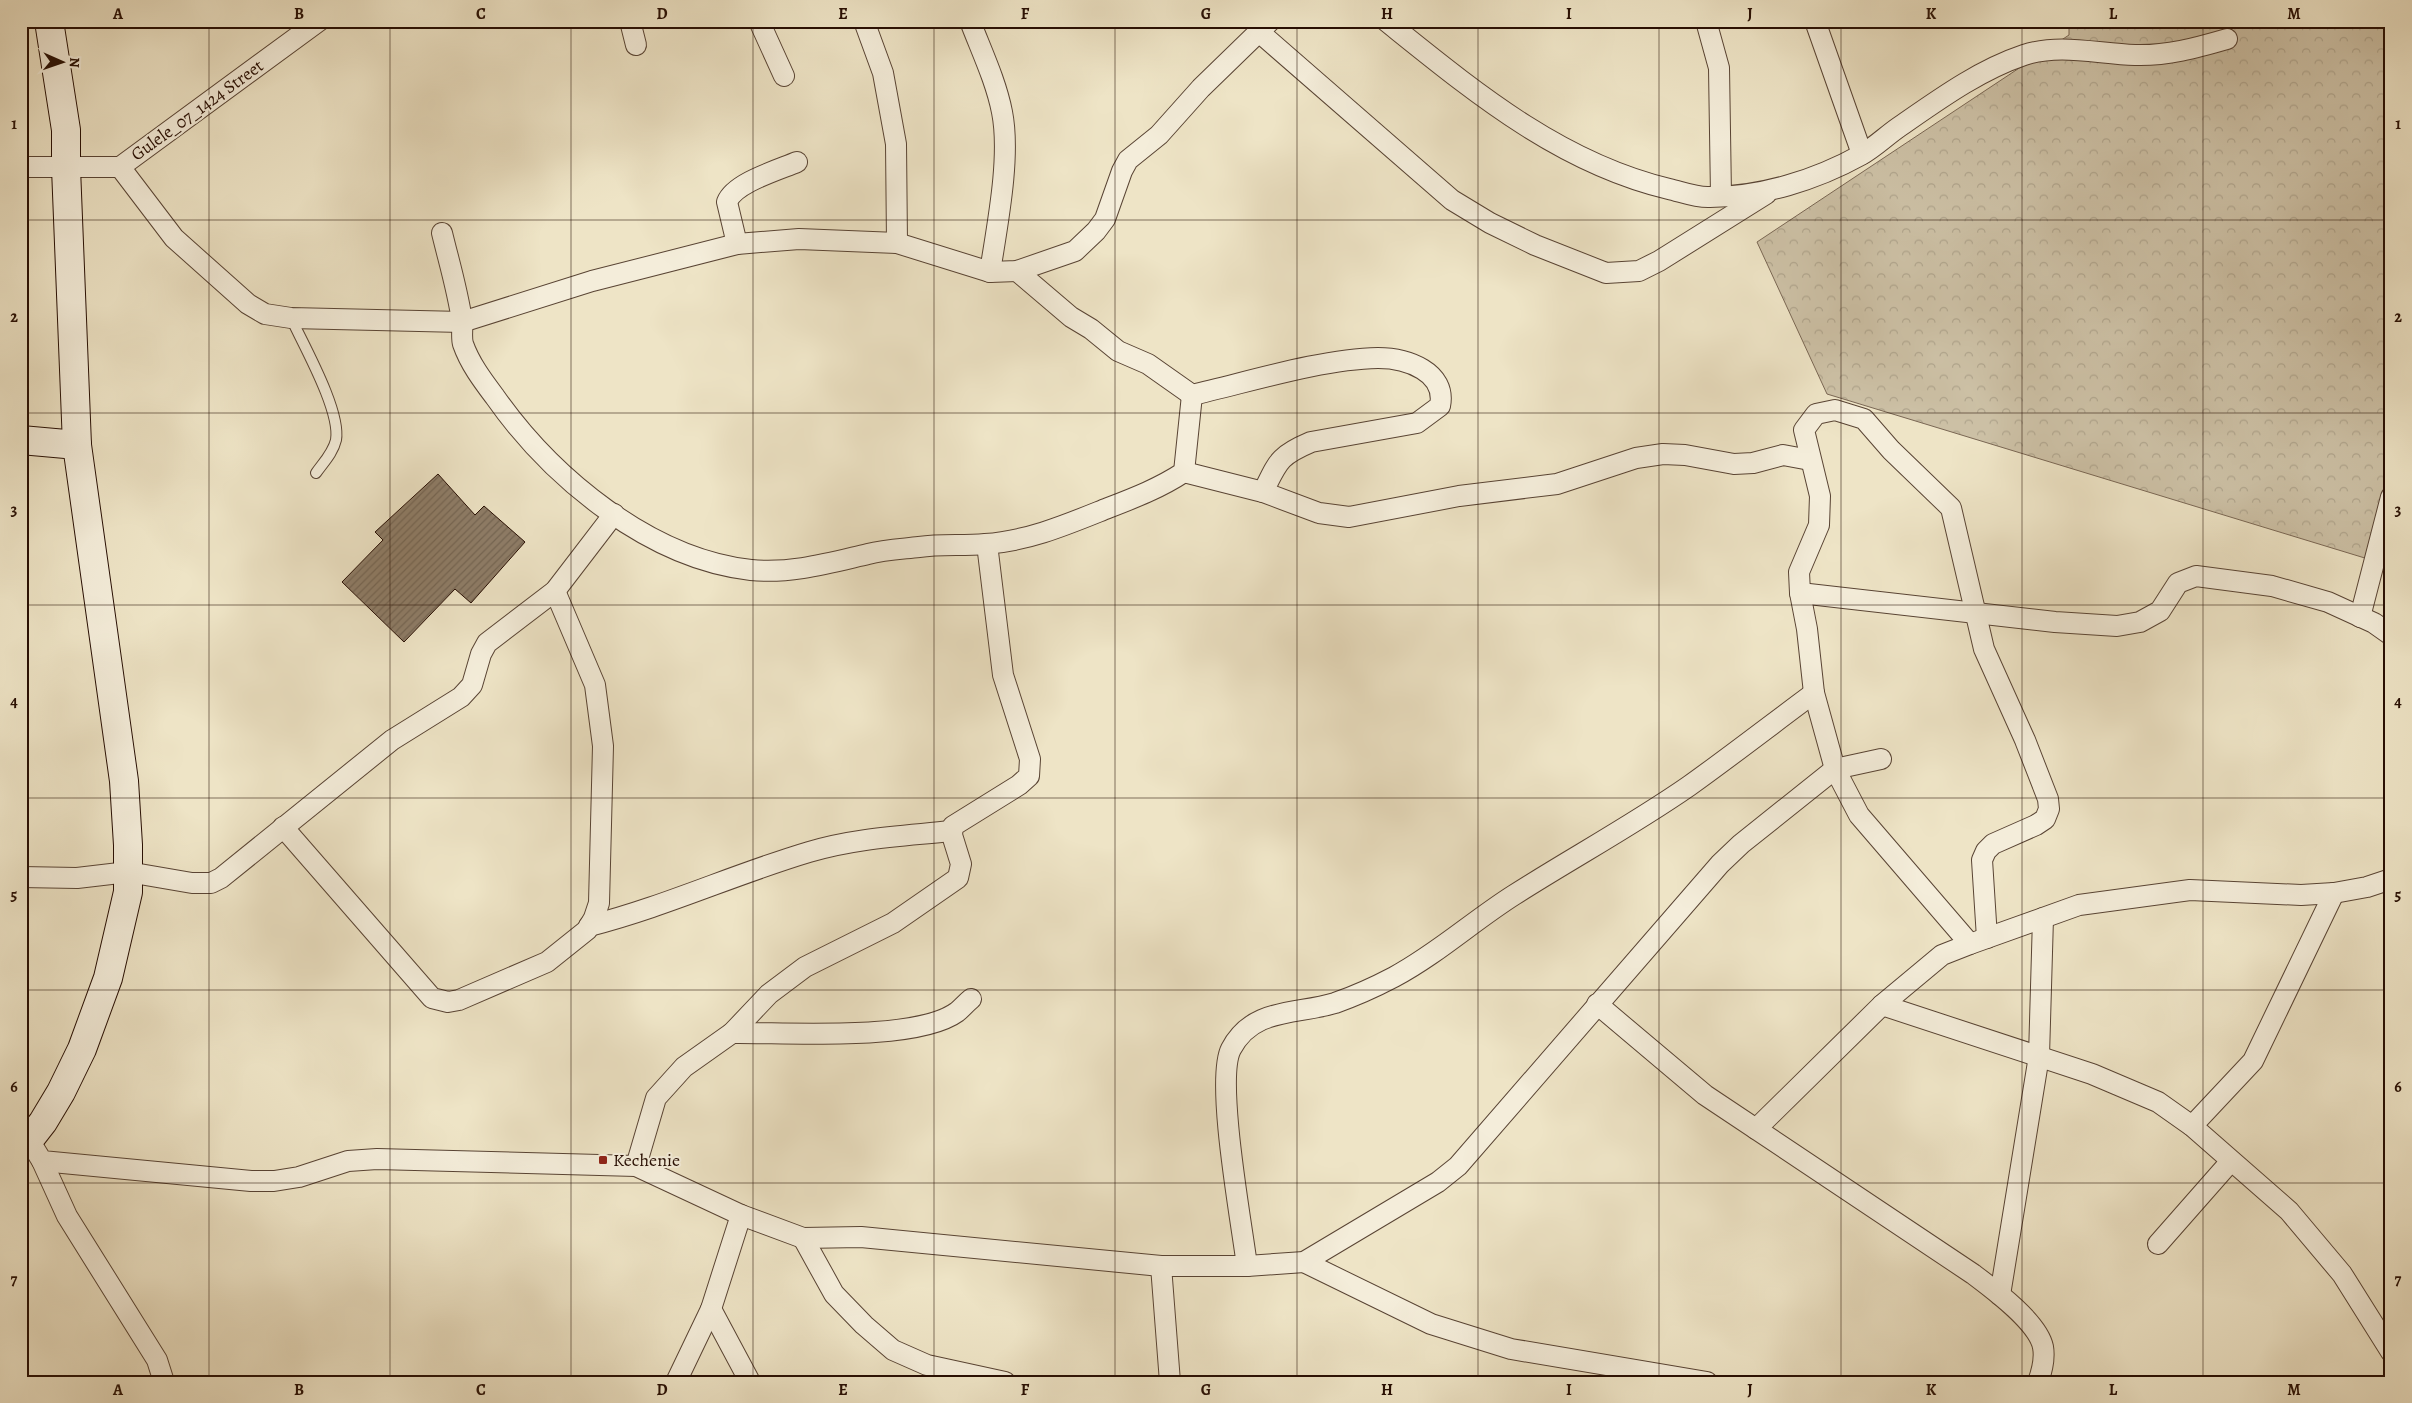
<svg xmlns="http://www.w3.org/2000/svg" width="2412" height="1403" viewBox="0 0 2412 1403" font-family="Alegreya,serif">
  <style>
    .forest { fill: url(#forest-crowns); stroke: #7a6754 }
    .building { fill: url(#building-hatch); stroke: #270e03 }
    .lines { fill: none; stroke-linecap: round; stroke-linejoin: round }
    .lane-casing { stroke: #594434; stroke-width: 12 }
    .street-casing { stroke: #594434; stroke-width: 22 }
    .secondary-casing { stroke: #270e03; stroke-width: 30 }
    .lane { stroke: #f4edda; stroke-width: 10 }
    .street { stroke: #f4edda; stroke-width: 20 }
    .secondary { stroke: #f4edda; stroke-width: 28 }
    .grid { fill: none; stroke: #270e03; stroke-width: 1; stroke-opacity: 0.55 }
    .poi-dot { fill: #8f2418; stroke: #f4edda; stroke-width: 2 }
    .labels { text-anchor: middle; stroke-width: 4; stroke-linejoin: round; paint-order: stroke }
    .street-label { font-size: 18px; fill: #270e03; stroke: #f4edda }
    .poi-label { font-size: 18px; fill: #270e03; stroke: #f4edda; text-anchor: start }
    .neatline { fill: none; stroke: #270e03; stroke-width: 2 }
    .grid-label { font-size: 16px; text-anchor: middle; font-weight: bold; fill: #270e03 }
  </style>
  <defs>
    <pattern id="forest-crowns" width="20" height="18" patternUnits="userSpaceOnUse" patternTransform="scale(1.25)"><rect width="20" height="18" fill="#ccc0a5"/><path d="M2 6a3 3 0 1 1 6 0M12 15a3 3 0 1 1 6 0" fill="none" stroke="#afa48c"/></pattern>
    <pattern id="building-hatch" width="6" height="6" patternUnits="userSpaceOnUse" patternTransform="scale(1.25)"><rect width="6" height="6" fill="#8e7d68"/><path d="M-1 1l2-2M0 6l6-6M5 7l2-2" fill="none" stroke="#746553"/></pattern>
  </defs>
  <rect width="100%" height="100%" fill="#eee4c6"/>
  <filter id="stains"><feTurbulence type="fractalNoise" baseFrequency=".004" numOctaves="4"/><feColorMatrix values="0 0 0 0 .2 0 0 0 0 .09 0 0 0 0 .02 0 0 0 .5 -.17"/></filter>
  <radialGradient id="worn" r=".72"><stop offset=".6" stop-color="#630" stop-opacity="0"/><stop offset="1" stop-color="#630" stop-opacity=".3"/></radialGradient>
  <!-- forest -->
  <polygon class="forest" points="2069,21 2391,21 2391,566 1827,394 1757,242 2069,35"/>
  <!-- building -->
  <polygon class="building" points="438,474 475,515 484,506 525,542 471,603 455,589 404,642 342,582 383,540 375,532"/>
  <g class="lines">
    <!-- lane casing -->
    <g class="lane-casing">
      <path id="lane" d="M291 318C304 346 341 411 336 440 333 453 323 463 316 473"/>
    </g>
    <!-- street casing -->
    <g class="street-casing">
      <g id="street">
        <polyline points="630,21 636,45"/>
        <polyline points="759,21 784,76"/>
        <polyline points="864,21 883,73 896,144 897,243"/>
        <path d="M970 21C981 50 996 81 1002 112 1011 157 997 226 990 272"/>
        <path d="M1386 21C1472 90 1559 163 1669 189 1682 192 1697 198 1710 197 1761 197 1816 180 1861 155 1875 147 1886 136 1899 127 1938 100 1979 70 2024 55 2060 43 2098 54 2135 55 2167 56 2196 48 2227 39"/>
        <polyline points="1706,21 1719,68 1721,196"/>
        <polyline points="1815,21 1862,154"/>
        <polyline points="1259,32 1452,200 1490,223 1535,245 1606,273 1639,271 1659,261 1766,194"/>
        <polyline points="21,167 120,167 319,21"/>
        <polyline points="120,167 174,238 248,304 265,314 291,318 462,322 592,281 737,244 799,239 897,243 990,272 1017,271 1075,251 1096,231 1105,219 1122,171 1128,160 1159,135 1201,88 1270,21"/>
        <path d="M442 233C449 262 458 292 462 321 463 329 461 337 463 344 470 364 483 381 495 397 552 478 650 559 751 570 791 574 829 563 868 554 884 550 902 549 919 547 941 544 963 546 985 544 1029 541 1068 524 1108 508 1134 498 1160 488 1184 472L1192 395"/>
        <path d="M737 244 727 202C734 183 778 170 797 162"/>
        <path d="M1017 271 1071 317 1091 329 1118 351 1148 364 1192 395C1249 382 1321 359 1378 358 1407 358 1447 372 1440 406L1417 423 1311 442C1278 456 1278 462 1263 492"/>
        <polyline points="1184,472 1263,492 1319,513 1349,517 1459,496 1557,484 1636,458 1663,454 1685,455 1734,464 1753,463 1783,455 1810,460"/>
        <polyline points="1800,593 2055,622 2117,626 2140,622 2160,611 2178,583 2196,576 2272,586 2328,602 2374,623 2391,635"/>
        <polyline points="2360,617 2391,497"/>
        <polyline points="283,827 432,998 448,1002 459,1000 547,962 587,930 594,918 599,903 603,746 595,685 555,591"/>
        <polyline points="21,877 77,878 128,872 192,883 211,883 221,878 392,740 461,697 472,685 481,654 487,643 555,591 614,514"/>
        <path d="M589 926C664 907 735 874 809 852 855 838 904 836 951 831"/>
        <polyline points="1970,944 1859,815 1835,769 1814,693 1807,629 1800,593 1799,572 1819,525 1820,496 1804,430 1816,414 1835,410 1864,419 1891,450 1951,508 1984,649 2025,740 2048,799 2049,809 2045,819 2036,825 1993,844 1986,851 1982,860 1987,938"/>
        <path d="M1597 1004 1705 1095 1973 1274C1993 1289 2038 1322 2043 1347 2045 1358 2042 1371 2038 1382"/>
        <polyline points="1882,1005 2092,1074 2158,1102 2192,1126 2289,1211 2342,1274 2391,1352"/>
        <path d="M732 1033C784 1032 916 1042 957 1012 962 1008 966 1003 971 999"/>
        <polyline points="2192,1126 2253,1061 2334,893"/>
        <polyline points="1756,1129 1882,1005 1942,955 1970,944 2079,905 2190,890 2301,895 2334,893 2367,887 2391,879"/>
        <polyline points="29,1140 42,1161 251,1181 274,1181 299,1177 348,1161 377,1159 636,1166 741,1215 803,1238 861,1237 1161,1266 1247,1266 1304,1262 1438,1182 1458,1166 1720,864 1741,844 1835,769 1881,759"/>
        <polyline points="42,1161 67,1216 157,1360 164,1382"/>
        <polyline points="636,1166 656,1098 684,1067 732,1033 769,994 805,967 893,923 958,878 961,864 952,835 953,826 1019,785 1029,776 1030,759 1003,675 987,544"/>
        <polyline points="803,1238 834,1294 864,1325 893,1350 927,1365 1005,1382"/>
        <polyline points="2158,1244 2231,1161"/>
        <polyline points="1304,1262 1431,1324 1511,1349 1707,1382"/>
        <polyline points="1161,1266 1170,1382"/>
        <path d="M1247 1266C1242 1225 1215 1080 1231 1049 1253 1007 1296 1015 1335 1003 1355 996 1375 987 1394 977 1437 954 1473 921 1514 895 1572 858 1633 825 1689 786 1731 756 1772 724 1814 693"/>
        <polyline points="2000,1295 2039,1056 2043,918"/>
        <polyline points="711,1309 750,1382"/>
        <polyline points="676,1382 711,1309 741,1215"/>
      </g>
    </g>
    <!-- secondary casing -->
    <g class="secondary-casing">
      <g id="secondary">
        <polyline points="21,440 77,445"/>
        <polyline points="21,1143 29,1140 43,1122 61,1092 82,1049 108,978 128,892 128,845 124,781 77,445 66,168 66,130 49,21"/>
      </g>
    </g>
    <!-- lane -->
    <use href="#lane" class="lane"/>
    <!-- street -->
    <use href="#street" class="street"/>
    <!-- secondary -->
    <use href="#secondary" class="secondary"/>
  </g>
  <!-- grid -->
  <path class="grid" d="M209 21V1382M390 21V1382M571 21V1382M753 21V1382M934 21V1382M1115 21V1382M1297 21V1382M1478 21V1382M1659 21V1382M1841 21V1382M2022 21V1382M2203 21V1382M21 220H2391M21 413H2391M21 605H2391M21 798H2391M21 990H2391M21 1183H2391"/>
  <!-- markers -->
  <rect class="poi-dot" x="598" y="1155" width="10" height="10" rx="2.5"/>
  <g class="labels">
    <!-- street labels -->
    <g class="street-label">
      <text transform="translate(197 110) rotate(-36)" y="6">Gulele_07_1424 Street</text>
    </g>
    <!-- poi labels -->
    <g class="poi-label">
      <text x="613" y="1166">Kechenie</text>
    </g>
  </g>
  <!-- margin -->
  <rect width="2412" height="1403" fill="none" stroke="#eee4c6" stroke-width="55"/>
  <!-- north arrow -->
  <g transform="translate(62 62) rotate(92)" stroke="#f4edda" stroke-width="4" paint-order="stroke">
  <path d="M0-4L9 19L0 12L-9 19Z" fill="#270e03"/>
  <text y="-8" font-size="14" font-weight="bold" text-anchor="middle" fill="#270e03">N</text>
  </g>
  <rect x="28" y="28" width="2356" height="1348" class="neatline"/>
  <g class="grid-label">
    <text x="118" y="19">A</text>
    <text x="299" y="19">B</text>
    <text x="481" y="19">C</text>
    <text x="662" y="19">D</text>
    <text x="843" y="19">E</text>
    <text x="1025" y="19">F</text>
    <text x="1206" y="19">G</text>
    <text x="1387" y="19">H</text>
    <text x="1569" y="19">I</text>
    <text x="1750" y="19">J</text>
    <text x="1931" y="19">K</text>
    <text x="2113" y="19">L</text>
    <text x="2294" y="19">M</text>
    <text x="14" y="129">1</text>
    <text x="2398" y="129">1</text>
    <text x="14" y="322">2</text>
    <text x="2398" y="322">2</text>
    <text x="14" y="515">3</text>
    <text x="2398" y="515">3</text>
    <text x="14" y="707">4</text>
    <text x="2398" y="707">4</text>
    <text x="14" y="900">5</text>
    <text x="2398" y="900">5</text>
    <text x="14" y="1092">6</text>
    <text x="2398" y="1092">6</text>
    <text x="14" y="1285">7</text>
    <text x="2398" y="1285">7</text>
    <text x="118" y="1395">A</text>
    <text x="299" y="1395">B</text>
    <text x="481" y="1395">C</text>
    <text x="662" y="1395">D</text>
    <text x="843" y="1395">E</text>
    <text x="1025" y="1395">F</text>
    <text x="1206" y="1395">G</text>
    <text x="1387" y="1395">H</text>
    <text x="1569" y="1395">I</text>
    <text x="1750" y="1395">J</text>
    <text x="1931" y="1395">K</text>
    <text x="2113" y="1395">L</text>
    <text x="2294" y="1395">M</text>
  </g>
  <rect width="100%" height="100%" filter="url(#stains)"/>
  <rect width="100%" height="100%" fill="url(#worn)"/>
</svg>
